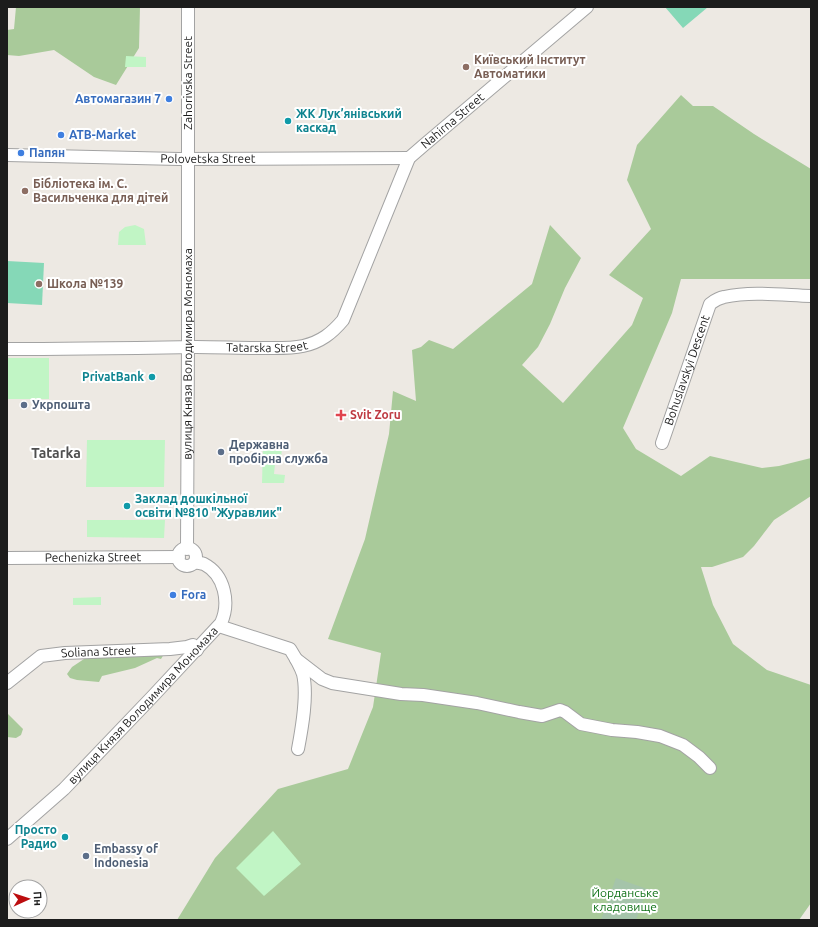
<svg xmlns="http://www.w3.org/2000/svg" width="818" height="927" viewBox="0 0 818 927" font-family="Ubuntu,sans-serif">
  <style>
    .forest { fill: #a9ca9a }
    .cemetery { fill: #a5c4aa }
    .park { fill: #c1f5c5 }
    .pitch { fill: #85d8b7 }
    .lines { fill: none; stroke-linecap: round; stroke-linejoin: round }
    .minor-casing { stroke: #a3a3a3; stroke-width: 14 }
    .minor { stroke: #fff; stroke-width: 12 }
    .education-dot { fill: #8d6e63; stroke: #fff; stroke-width: 1.5 }
    .shop-dot { fill: #3f7fe0; stroke: #fff; stroke-width: 1.5 }
    .culture-dot { fill: #0f9aa8; stroke: #fff; stroke-width: 1.5 }
    .service-dot { fill: #5c6f8a; stroke: #fff; stroke-width: 1.5 }
    .health-dot { fill: #e0444e; stroke: #fff; stroke-width: 1.5 }
    .labels { text-anchor: middle; stroke-width: 4; stroke-linejoin: round; paint-order: stroke }
    .education-label { font-size: 12px; font-weight: bold; fill: #785e54; stroke: #fff; text-anchor: start }
    .street-label { font-size: 12px; fill: #1c1c1c; stroke: #fff }
    .shop-label { font-size: 12px; font-weight: bold; fill: #366cbe; stroke: #fff; text-anchor: start }
    .culture-label { font-size: 12px; font-weight: bold; fill: #0d838f; stroke: #fff; text-anchor: start }
    .service-label { font-size: 12px; font-weight: bold; fill: #4e5e75; stroke: #fff; text-anchor: start }
    .health-label { font-size: 12px; font-weight: bold; fill: #be3a42; stroke: #fff; text-anchor: start }
    .park-label { font-size: 12px; fill: #127319; stroke: #fff }
    .quarter-label { font-size: 14px; font-weight: bold; fill: #4f4f4f; stroke: #fff }
  </style>
  <rect width="100%" height="100%" fill="#ede9e3"/>
  <!-- forest -->
  <g class="forest">
    <polygon points="16,7 140,7 139,48 116,85 94,77 54,50 19,56 7,55 7,30 14,29"/>
    <polygon points="681,95 693,106 713,106 754,134 811,169 811,279 681,279 672,313 623,428 636,449 681,476 710,456 762,468 779,466 811,458 811,496 774,520 754,546 743,557 712,567 701,567 713,605 733,644 767,670 811,685 811,903 799,920 177,920 215,858 278,789 348,769 373,707 381,653 328,639 365,539 389,434 393,391 416,401 412,350 421,347 429,340 453,349 532,284 550,225 581,258 565,288 550,324 538,347 522,365 563,403 632,325 643,298 609,275 651,229 627,180 637,145"/>
    <polygon points="164,654 161,659 157,658 135,668 102,676 99,682 77,680 70,678 67,674 72,667 84,659 106,655"/>
    <polygon points="7,713 23,729 21,735 16,738 7,737"/>
  </g>
  <!-- cemetery -->
  <polygon class="cemetery" points="616,878 647,889 636,920 601,920"/>
  <!-- park -->
  <g class="park">
    <polygon points="126,56 146,57 146,67 125,67"/>
    <polygon points="135,225 144,229 146,245 118,245 119,232 125,227"/>
    <rect x="7" y="358" width="42" height="41"/>
    <polygon points="87,440 165,440 164,487 86,487"/>
    <polygon points="263,445 282,445 281,462 275,464 274,474 285,475 284,483 262,483"/>
    <polygon points="87,520 165,520 164,538 87,537"/>
    <polygon points="101,597 101,605 73,605 73,598"/>
    <polygon points="273,831 301,864 264,896 236,868"/>
  </g>
  <!-- pitch -->
  <g class="pitch">
    <polygon points="665,7 708,7 683,28"/>
    <polygon points="7,261 44,263 42,305 7,303"/>
  </g>
  <g class="lines">
    <!-- minor casing -->
    <g class="minor-casing">
      <g id="minor">
        <path id="s1" d="M7 155 179 159 409 158"/>
        <path id="s2" d="M7 349C70 349 133 348 196 347 218 347 239 348 260 348 274 348 289 349 303 346 321 342 332 333 343 320L409 158 424 145 587 7"/>
        <path id="s3" d="M662 443 710 304C714 301 718 298 724 297 752 291 782 295 811 296"/>
        <circle cx="187" cy="557" r="9"/>
        <path id="s4" d="M187 549 188 339V7"/>
        <path id="s5" d="M7 558 179 557"/>
        <path d="M219 626 290 649C295 657 300 665 303 674 308 695 302 728 298 749"/>
        <polyline points="296,659 322,679 332,683 401,694 423,695 477,703 519,712 542,716 560,710 565,712 581,724 612,730 637,732 660,736 683,745 699,757 710,768"/>
        <path id="s6" d="M7 683 41 656 65 653 170 649 187 647 193 645 197 650"/>
        <path id="s7" d="M7 839 64 789 153 696 221 623C230 603 225 575 204 564 201 563 198 563 195 562"/>
      </g>
    </g>
    <!-- minor -->
    <use href="#minor" class="minor"/>
  </g>
  <!-- markers -->
  <g class="education-dot">
    <circle cx="466" cy="67" r="4"/>
    <circle cx="25" cy="191" r="4"/>
    <circle cx="39" cy="284" r="4"/>
  </g>
  <g class="shop-dot">
    <circle cx="169" cy="99" r="4"/>
    <circle cx="61" cy="135" r="4"/>
    <circle cx="21" cy="153" r="4"/>
    <circle cx="173" cy="595" r="4"/>
  </g>
  <g class="culture-dot">
    <circle cx="288" cy="121" r="4"/>
    <circle cx="152" cy="377" r="4"/>
    <circle cx="127" cy="506" r="4"/>
    <circle cx="65" cy="837" r="4"/>
  </g>
  <g class="service-dot">
    <circle cx="24" cy="405" r="4"/>
    <circle cx="221" cy="452" r="4"/>
    <circle cx="86" cy="856" r="4"/>
  </g>
  <path class="health-dot" d="M339 409h4v4h4v4h-4v4h-4v-4h-4v-4h4z"/>
  <g class="labels">
    <!-- education labels -->
    <g class="education-label">
      <text x="474" y="64">Київський Інститут<tspan x="474" dy="14">Автоматики</tspan></text>
      <text x="33" y="188">Бібліотека ім. С.<tspan x="33" dy="14">Васильченка для дітей</tspan></text>
      <text x="47" y="288">Школа №139</text>
    </g>
    <!-- street labels -->
    <g class="street-label">
      <text transform="translate(188 83) rotate(-90)" y="4">Zahorivska Street</text>
      <text dy="4" stroke="none"><textPath href="#s2" startOffset="577">Nahirna Street</textPath></text>
      <text dy="4" stroke="none"><textPath href="#s1" startOffset="201">Polovetska Street</textPath></text>
      <text dy="4" stroke="none"><textPath href="#s2" startOffset="260">Tatarska Street</textPath></text>
      <text dy="4" stroke="none"><textPath href="#s4" startOffset="195">вулиця Князя Володимира Мономаха</textPath></text>
      <text dy="4" stroke="none"><textPath href="#s3" startOffset="77">Bohuslavskyi Descent</textPath></text>
      <text dy="4" stroke="none"><textPath href="#s5" startOffset="86">Pechenizka Street</textPath></text>
      <text dy="4" stroke="none"><textPath href="#s6" startOffset="101">Soliana Street</textPath></text>
      <text dy="4" stroke="none"><textPath href="#s7" startOffset="191">вулиця Князя Володимира Мономаха</textPath></text>
    </g>
    <!-- shop labels -->
    <g class="shop-label">
      <text x="161" y="103" text-anchor="end">Автомагазин 7</text>
      <text x="69" y="139">ATB-Market</text>
      <text x="29" y="157">Папян</text>
      <text x="181" y="599">Fora</text>
    </g>
    <!-- culture labels -->
    <g class="culture-label">
      <text x="296" y="118">ЖК Лук’янівський<tspan x="296" dy="14">каскад</tspan></text>
      <text x="144" y="381" text-anchor="end">PrivatBank</text>
      <text x="135" y="503">Заклад дошкільної<tspan x="135" dy="14">освіти №810 "Журавлик"</tspan></text>
      <text x="57" y="834" text-anchor="end">Просто<tspan x="57" dy="14">Радио</tspan></text>
    </g>
    <!-- service labels -->
    <g class="service-label">
      <text x="32" y="409">Укрпошта</text>
      <text x="229" y="449">Державна<tspan x="229" dy="14">пробірна служба</tspan></text>
      <text x="94" y="853">Embassy of<tspan x="94" dy="14">Indonesia</tspan></text>
    </g>
    <!-- health labels -->
    <g class="health-label">
      <text x="350" y="419">Svit Zoru</text>
    </g>
    <!-- park labels -->
    <g class="park-label">
      <text x="625" y="897">Йорданське<tspan x="625" dy="14">кладовище</tspan></text>
    </g>
    <!-- quarter labels -->
    <g class="quarter-label">
      <text x="56" y="458">Tatarka</text>
    </g>
  </g>
  <!-- border -->
  <rect width="818" height="927" fill="none" stroke="#1c1c1c" stroke-width="16"/>
  <!-- north arrow -->
  <g transform="translate(28 899) rotate(87)"><circle r="19" fill="#ffffff" stroke="#a4a4a4"/>
  <path d="M0-3L7 15L0 10L-7 15Z" fill="#bc0d0f"/>
  <text y="-6" font-size="11" font-weight="bold" text-anchor="middle" fill="#1c1c1c">Пн</text>
  </g>
</svg>
